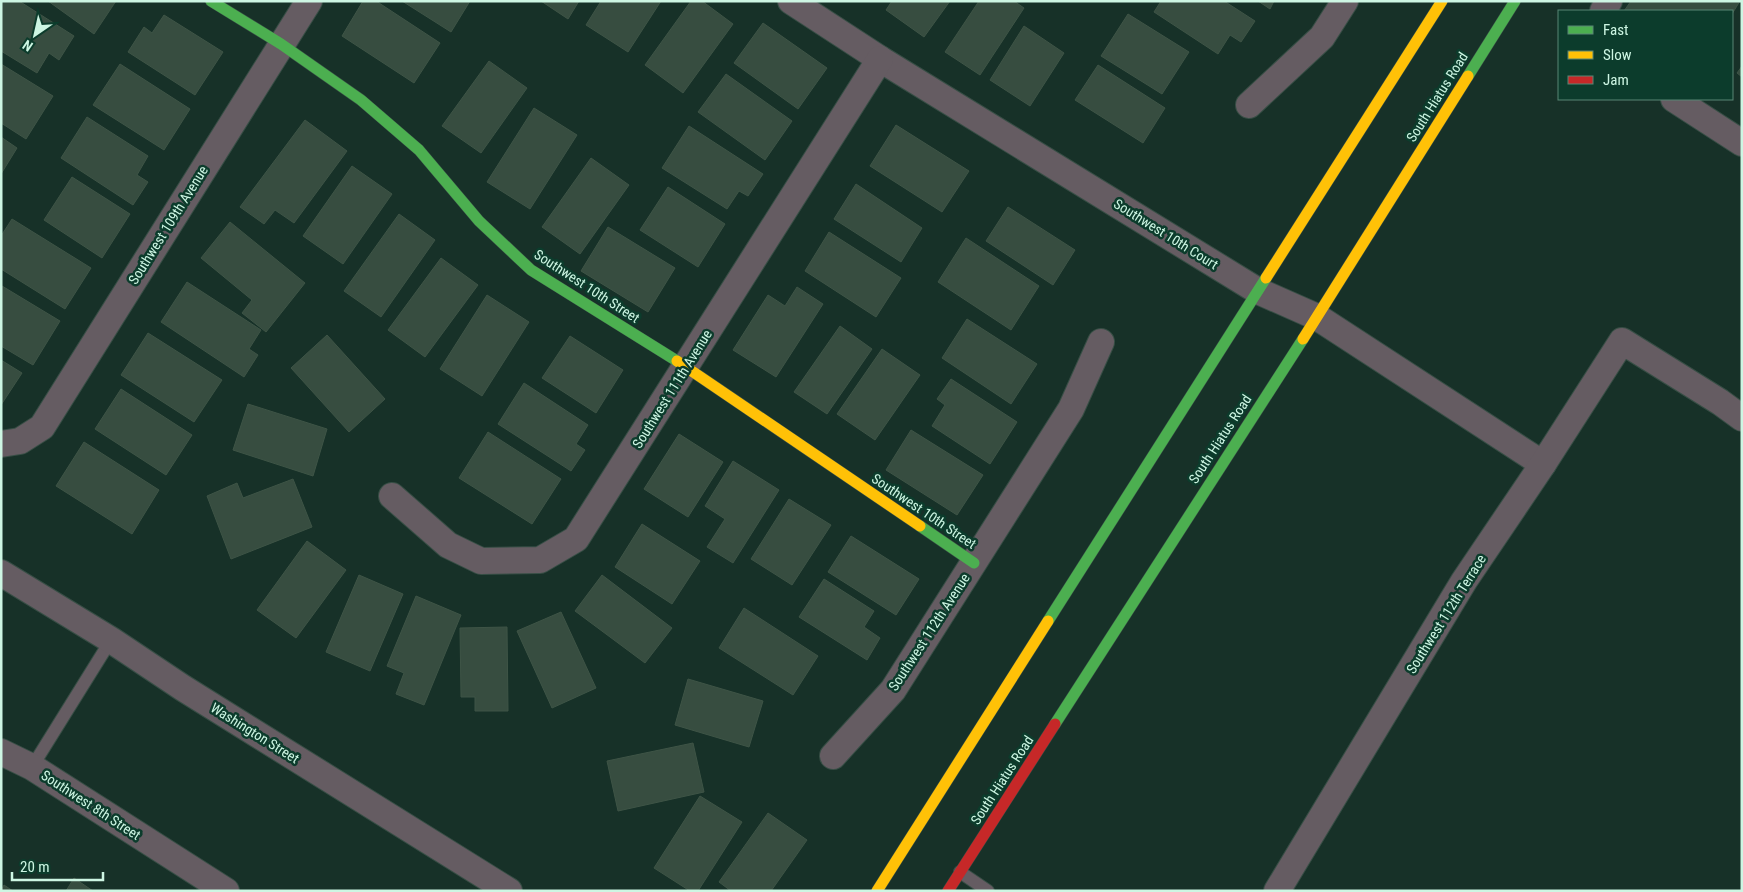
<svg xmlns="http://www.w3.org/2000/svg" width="1743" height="892" viewBox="0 0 1743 892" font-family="'Roboto Condensed',sans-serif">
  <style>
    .building { fill: #374d40; stroke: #3e5446 }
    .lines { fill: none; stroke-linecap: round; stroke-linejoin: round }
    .lane-casing { stroke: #374e45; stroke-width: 14 }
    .street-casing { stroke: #374e45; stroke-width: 28 }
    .fast-casing { stroke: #374e45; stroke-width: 12 }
    .slow-casing { stroke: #374e45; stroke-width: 12 }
    .jam-casing { stroke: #374e45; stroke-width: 12 }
    .lane { stroke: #655c62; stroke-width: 12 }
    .street { stroke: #655c62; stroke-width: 26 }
    .fast { stroke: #4caf50; stroke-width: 11 }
    .slow { stroke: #ffc107; stroke-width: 11 }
    .jam { stroke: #c62828; stroke-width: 11 }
    .labels { text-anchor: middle; stroke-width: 5; stroke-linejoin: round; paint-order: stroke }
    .street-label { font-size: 14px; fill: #cdf6e3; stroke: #0c3c2c }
  </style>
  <rect width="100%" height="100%" fill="#173128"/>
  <!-- building -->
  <g class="building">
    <polygon points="3,1 19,1 74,36 59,60 49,53 37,73 1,51 1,5"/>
    <polygon points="48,1 116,1 94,34"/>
    <polygon points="363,1 376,1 440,43 414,83 342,36"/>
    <polygon points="402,1 470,1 451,32"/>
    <polygon points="541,1 579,1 568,19"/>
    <polygon points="601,1 661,1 628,52 586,25"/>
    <polygon points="691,1 702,1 733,24 683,93 645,65"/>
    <polygon points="892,1 950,1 924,37 886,10"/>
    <polygon points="979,1 1014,1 1024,8 980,75 945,52"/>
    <polygon points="1161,1 1224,1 1255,21 1241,42 1230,35 1218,54 1154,12"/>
    <polygon points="1258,1 1274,1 1270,9"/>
    <polygon points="1631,1 1740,1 1732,14 1732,11 1624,11"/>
    <polygon points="1128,14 1189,52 1162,94 1101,56"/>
    <polygon points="164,15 223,52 195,95 128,52 144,27 152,33"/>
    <polygon points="763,23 827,68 798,109 734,63"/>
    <polygon points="1024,26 1064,53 1030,106 990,80"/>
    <polygon points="489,61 527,88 481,153 442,126"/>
    <polygon points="1,64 53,96 26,139 1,123"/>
    <polygon points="120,64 190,109 164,150 93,105"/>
    <polygon points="1098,65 1165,108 1143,143 1075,100"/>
    <polygon points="1742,66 1742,77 1737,73"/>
    <polygon points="726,74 792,121 765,160 698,112"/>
    <polygon points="534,108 577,135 530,209 487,182"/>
    <polygon points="87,117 148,156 137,175 148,182 133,205 61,158"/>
    <polygon points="305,120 347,151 294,223 275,210 264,224 240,207"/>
    <polygon points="896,125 969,171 942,212 870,166"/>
    <polygon points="689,126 763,174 748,196 739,191 727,209 662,168"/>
    <polygon points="1,137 17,148 1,174"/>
    <polygon points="591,158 629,185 580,254 542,227"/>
    <polygon points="352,166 392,194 343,264 303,236"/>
    <polygon points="72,177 130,214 102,258 44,220"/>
    <polygon points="856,184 922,228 901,262 834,219"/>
    <polygon points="668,187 725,224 698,267 640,230"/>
    <polygon points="1008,207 1075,250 1053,285 986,241"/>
    <polygon points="399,214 435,240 381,317 344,291"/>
    <polygon points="12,219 91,268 65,309 1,269 1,236"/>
    <polygon points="230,222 305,283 266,332 242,313 252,300 201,258"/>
    <polygon points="608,227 675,268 648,312 581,271"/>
    <polygon points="829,232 901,278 876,317 805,271"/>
    <polygon points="966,238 1039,286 1011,330 938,282"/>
    <polygon points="441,258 478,285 425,357 388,330"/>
    <polygon points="187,282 261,330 249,349 258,355 244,377 161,322"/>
    <polygon points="2,286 60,321 33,365 1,346"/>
    <polygon points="797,287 823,304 776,377 733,350 768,295 785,306"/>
    <polygon points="487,295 529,322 482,396 440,369"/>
    <polygon points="967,319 1037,364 1011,404 942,358"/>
    <polygon points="840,326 872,349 827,414 794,392"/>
    <polygon points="148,333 222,380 194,422 121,375"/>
    <polygon points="327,335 385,399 349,432 291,368"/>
    <polygon points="570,336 623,370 596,413 542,378"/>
    <polygon points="882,349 920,375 875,440 837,414"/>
    <polygon points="1,360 22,373 1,405"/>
    <polygon points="951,379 1017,422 990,464 932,426 945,405 937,399"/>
    <polygon points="524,383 588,425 576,444 585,450 571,471 498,424"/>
    <polygon points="121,389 192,435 166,475 95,429"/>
    <polygon points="248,404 327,429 313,476 233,450"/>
    <polygon points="911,430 983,475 957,515 886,470"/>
    <polygon points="488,432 561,479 532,524 459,478"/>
    <polygon points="679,434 723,462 688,517 644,489"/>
    <polygon points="84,442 159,490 132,534 56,486"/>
    <polygon points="733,461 779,490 733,563 707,547 725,519 705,506"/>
    <polygon points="293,479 312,527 231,559 207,496 237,483 243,498"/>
    <polygon points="789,499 831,525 792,585 751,559"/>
    <polygon points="642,524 700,561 672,604 615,567"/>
    <polygon points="851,536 919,579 896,615 828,572"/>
    <polygon points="307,541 346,570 296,638 257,610"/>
    <polygon points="359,575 403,594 370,671 326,652"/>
    <polygon points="602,575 672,628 645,663 575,611"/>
    <polygon points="824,579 874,611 864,627 880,638 867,660 799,617"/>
    <polygon points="416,596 461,615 424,705 396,694 404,673 387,666"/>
    <polygon points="744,608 818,656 793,695 719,648"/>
    <polygon points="561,612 596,688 552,708 517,631"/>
    <polygon points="507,627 508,711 475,711 475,697 461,697 460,628"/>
    <polygon points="688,679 763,701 749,747 675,725"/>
    <polygon points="693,743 704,792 618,811 607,761"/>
    <polygon points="700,796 742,822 698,891 690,891 654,868"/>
    <polygon points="768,813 807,840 771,891 731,891 719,882"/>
    <polygon points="74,878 93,891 66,891"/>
    <polygon points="4,885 13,891 1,891"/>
  </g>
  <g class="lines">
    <!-- lane casing -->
    <g class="lane-casing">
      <g id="lane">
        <polyline points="32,767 111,640"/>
        <polyline points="960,872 988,891"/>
      </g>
    </g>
    <!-- street casing -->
    <g class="street-casing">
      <g id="street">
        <polyline points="791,1 880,59 1258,291 1317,317 1543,464"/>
        <polyline points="1603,11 1609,1"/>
        <polyline points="1674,99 1742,143"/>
        <polyline points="1249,105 1322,37 1345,1"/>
        <polyline points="1,444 20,441 42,427 309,1"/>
        <polyline points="392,496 448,545 481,561 540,560 576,539 880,59"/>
        <polyline points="1,573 111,640 183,688 509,891"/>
        <polyline points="1,752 32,767 226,891"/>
        <polyline points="833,756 893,690 1071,409 1101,342"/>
        <polyline points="1277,891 1464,581 1543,464 1622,341 1720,402 1742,418"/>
      </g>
    </g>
    <!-- fast casing -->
    <g class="fast-casing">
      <g id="fast">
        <polyline points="211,1 281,44 361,100 419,150 479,221 531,270 677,361"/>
        <polyline points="1468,76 1515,1"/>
        <polyline points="920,526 974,563"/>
        <polyline points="1048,621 1266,278"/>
        <polyline points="1055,724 1303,339"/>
      </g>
    </g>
    <!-- slow casing -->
    <g class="slow-casing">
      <g id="slow">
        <polyline points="1266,278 1442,1"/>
        <polyline points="1303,339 1468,76"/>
        <polyline points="677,361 920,526"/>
        <polyline points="877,891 1048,621"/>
      </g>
    </g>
    <!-- jam casing -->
    <g class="jam-casing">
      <polyline id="jam" points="948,891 1055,724"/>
    </g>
    <!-- lane -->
    <use href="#lane" class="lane"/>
    <!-- street -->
    <use href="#street" class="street"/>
    <!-- fast -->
    <use href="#fast" class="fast"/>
    <!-- slow -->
    <use href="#slow" class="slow"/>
    <!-- jam -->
    <use href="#jam" class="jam"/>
  </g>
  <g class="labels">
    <!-- street labels -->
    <g class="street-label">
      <text transform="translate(1437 97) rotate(-58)" y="5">South Hiatus Road</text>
      <text transform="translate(168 225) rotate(-58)" y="5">Southwest 109th Avenue</text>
      <text transform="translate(1166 234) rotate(32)" y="5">Southwest 10th Court</text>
      <text transform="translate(587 286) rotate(33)" y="5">Southwest 10th Street</text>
      <text transform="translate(672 389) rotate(-58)" y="5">Southwest 111th Avenue</text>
      <text transform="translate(1220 439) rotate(-57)" y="5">South Hiatus Road</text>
      <text transform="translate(924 511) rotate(34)" y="5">Southwest 10th Street</text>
      <text transform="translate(1446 614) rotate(-58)" y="5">Southwest 112th Terrace</text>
      <text transform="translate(929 632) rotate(-57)" y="5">Southwest 112th Avenue</text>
      <text transform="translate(255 733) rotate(32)" y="5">Washington Street</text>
      <text transform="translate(1002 780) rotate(-57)" y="5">South Hiatus Road</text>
      <text transform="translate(91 805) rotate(33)" y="5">Southwest 8th Street</text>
    </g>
  </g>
  <!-- border -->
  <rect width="1743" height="892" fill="none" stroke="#cdf6e3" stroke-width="5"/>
  <!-- legend -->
  <rect x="1558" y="10" width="175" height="90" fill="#0c3c2c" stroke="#598675"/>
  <rect x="1568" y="26" width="25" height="8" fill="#4caf50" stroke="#598675"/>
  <text x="1603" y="35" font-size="15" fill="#cdf6e3">Fast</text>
  <rect x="1568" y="51" width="25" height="8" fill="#ffc107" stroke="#598675"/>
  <text x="1603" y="60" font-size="15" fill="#cdf6e3">Slow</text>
  <rect x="1568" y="76" width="25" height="8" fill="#c62828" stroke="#598675"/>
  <text x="1603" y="85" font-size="15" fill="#cdf6e3">Jam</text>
  <!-- north arrow -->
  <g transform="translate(35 35) rotate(214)" stroke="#0c3c2c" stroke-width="4" paint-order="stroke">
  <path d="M0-4L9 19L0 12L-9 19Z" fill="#cdf6e3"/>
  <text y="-8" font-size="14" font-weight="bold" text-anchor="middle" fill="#cdf6e3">N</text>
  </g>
  <!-- scale -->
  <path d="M12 872v8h91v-8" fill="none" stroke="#cdf6e3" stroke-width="2.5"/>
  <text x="20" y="872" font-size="15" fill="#cdf6e3" stroke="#0c3c2c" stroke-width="4" paint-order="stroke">20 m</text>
</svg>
